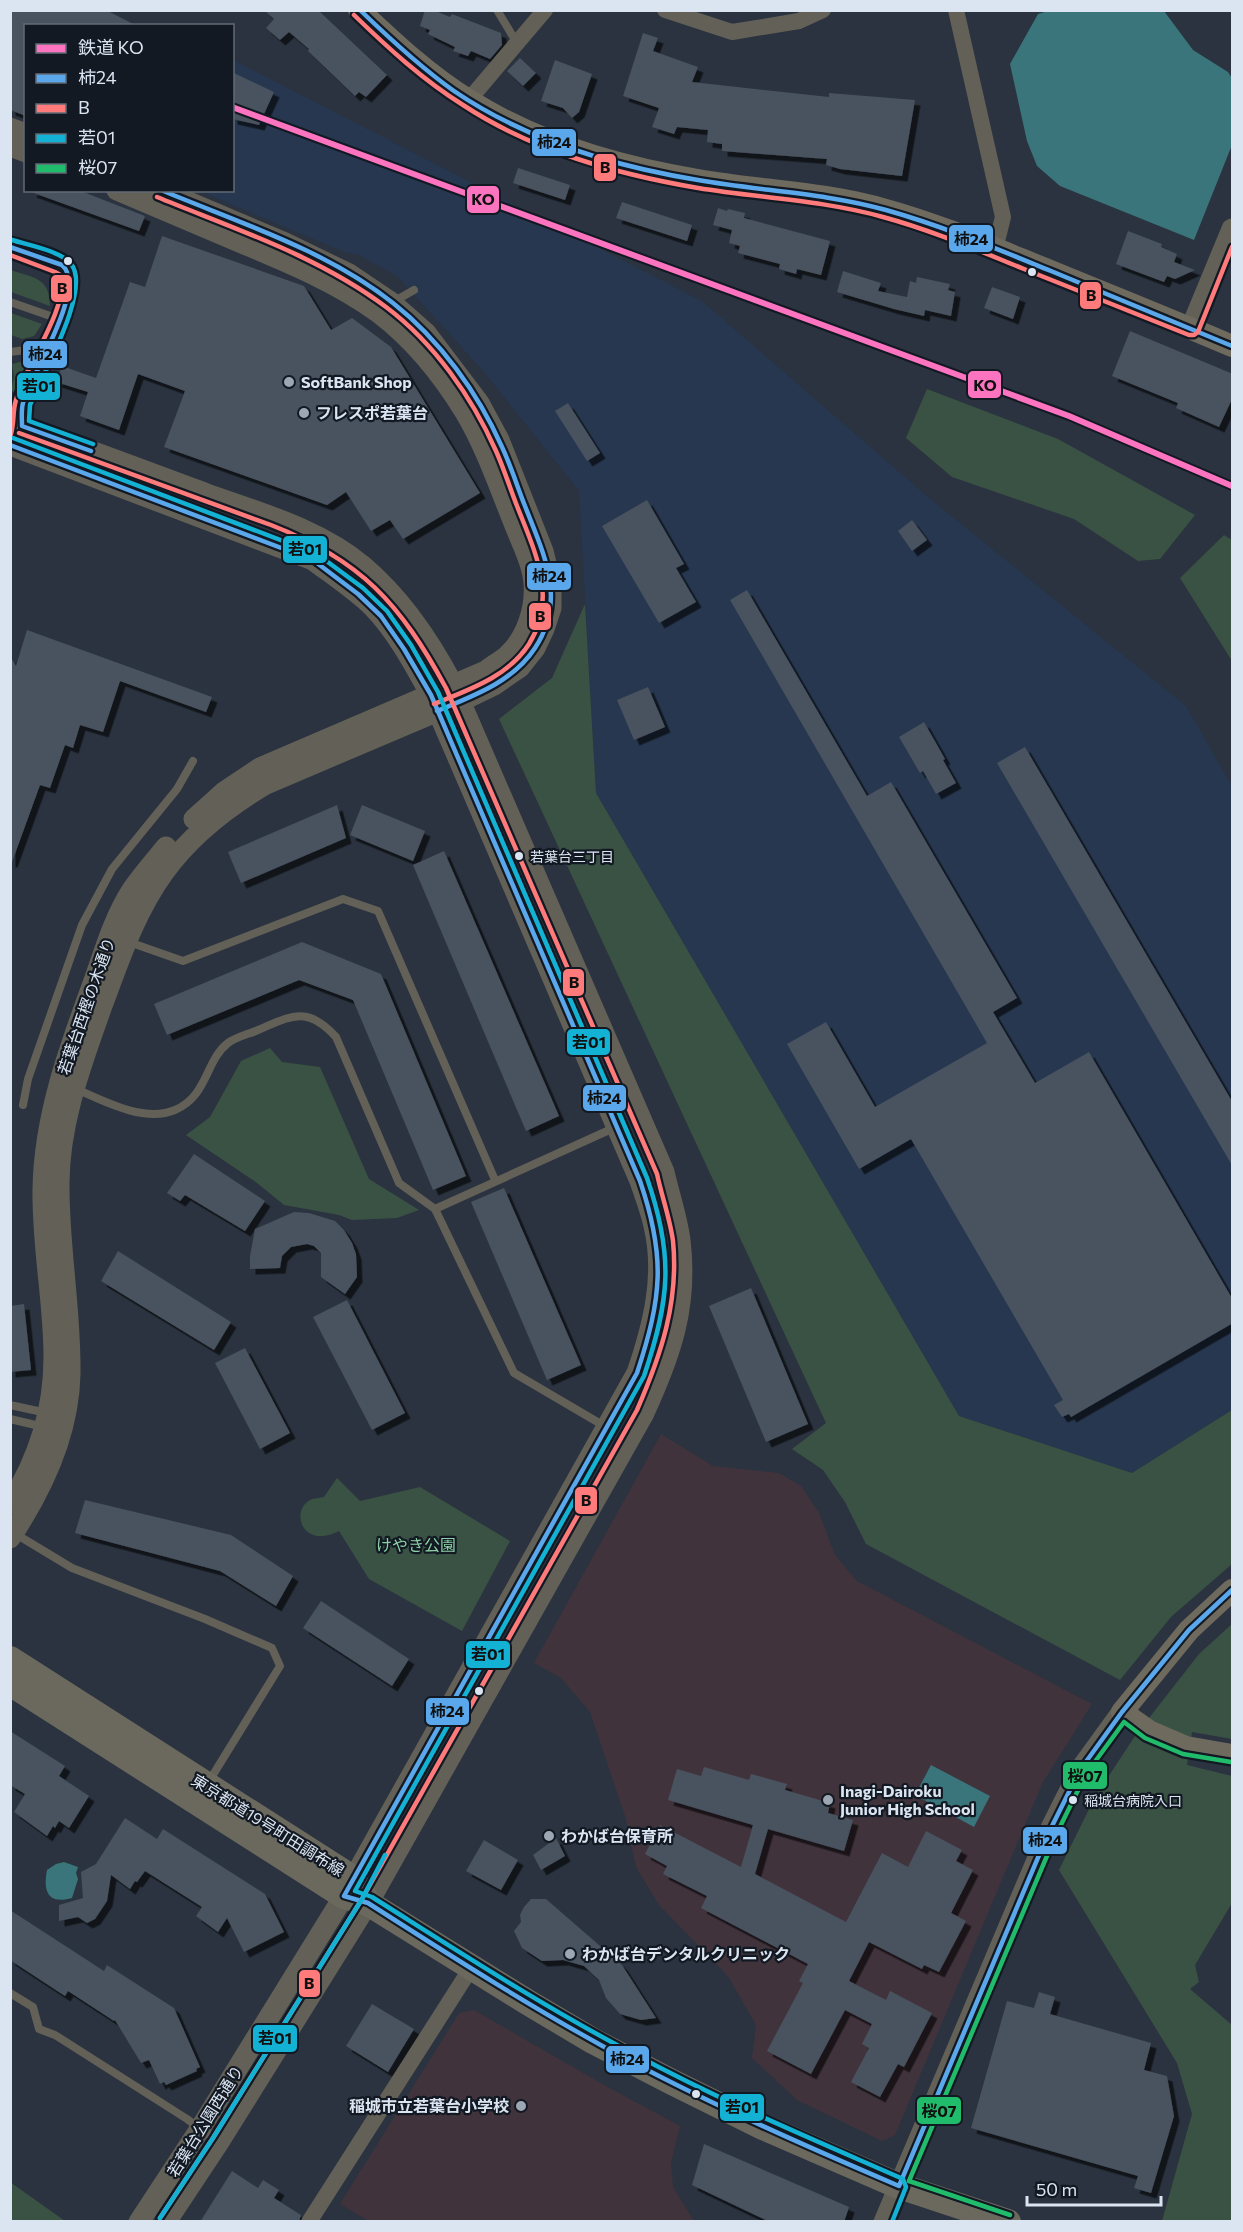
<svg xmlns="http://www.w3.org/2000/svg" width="1243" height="2232" viewBox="0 0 1243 2232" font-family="Commissioner,'Noto Sans JP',sans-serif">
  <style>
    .built { fill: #26374f }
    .education { fill: #41333c }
    .green { fill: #3a5243 }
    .water { fill: #39757b }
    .building { fill: #48525e; filter: url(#shadow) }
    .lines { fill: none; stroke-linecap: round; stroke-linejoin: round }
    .service { stroke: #636057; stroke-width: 8 }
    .minor { stroke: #636057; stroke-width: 16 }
    .tertiary { stroke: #636057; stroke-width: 21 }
    .secondary { stroke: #6f6a5e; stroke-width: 22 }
    .primary { stroke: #6b695e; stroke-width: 26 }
    .bus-1-casing { stroke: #121923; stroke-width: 9 }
    .bus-2-casing { stroke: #121923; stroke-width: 9 }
    .bus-3-casing { stroke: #121923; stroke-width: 9 }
    .bus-4-casing { stroke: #121923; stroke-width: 9 }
    .bus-1 { stroke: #5aa8eb; stroke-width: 4.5 }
    .bus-2 { stroke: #ff7a7a; stroke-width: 4.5 }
    .bus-3 { stroke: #13b2d5; stroke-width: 4.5 }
    .bus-4 { stroke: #20bc6c; stroke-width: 4.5 }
    .rail-1-casing { stroke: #121923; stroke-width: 10 }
    .rail-1 { stroke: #fc74bf; stroke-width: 6 }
    .bus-dot { fill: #dbe5f2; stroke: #121923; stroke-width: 2 }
    .poi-dot { fill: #9da7b3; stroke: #121923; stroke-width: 2 }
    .labels { text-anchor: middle; stroke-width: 4.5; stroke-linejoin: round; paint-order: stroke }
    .bus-label { font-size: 14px; fill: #dbe5f2; stroke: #121923; text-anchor: start }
    .poi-label { font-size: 16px; font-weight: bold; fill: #dbe5f2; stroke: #121923; text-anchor: start }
    .street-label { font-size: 16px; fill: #dbe5f2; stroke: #121923 }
    .park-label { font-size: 16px; fill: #8cd2a4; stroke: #121923 }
    .line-badge { stroke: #121923; stroke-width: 2 }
    .pale-badge-label { font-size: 16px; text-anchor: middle; font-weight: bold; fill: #111 }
  </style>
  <defs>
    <filter id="shadow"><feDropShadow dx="5.5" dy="5.5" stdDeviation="0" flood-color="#0009"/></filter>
  </defs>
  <rect width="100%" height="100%" fill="#2a333f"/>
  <!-- built -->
  <polygon class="built" points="233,60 702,301 928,497 1186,706 1232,786 1232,1410 1132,1473 959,1416 596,793 579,491 483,371 397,276 357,254 344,252 200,191 232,190"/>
  <!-- education -->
  <g class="education">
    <polygon points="661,1434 713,1466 779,1473 801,1486 819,1513 835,1555 857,1581 1092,1704 1042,1784 895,2135 882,2141 797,2100 752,2058 756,2025 728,1976 659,1905 636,1867 625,1816 590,1712 561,1678 534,1663"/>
    <polygon points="474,2010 604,2085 680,2126 671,2163 673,2187 694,2221 370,2222 340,2204 459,2013"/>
  </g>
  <!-- green -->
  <g class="green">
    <path d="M11 270C33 278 50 277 50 306L11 292Z"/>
    <polygon points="10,313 11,313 42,324 34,336 22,339 11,335"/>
    <polygon points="28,360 30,364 17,395 11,390 14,377 12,364"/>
    <polygon points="927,389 1058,439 1195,515 1160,559 1138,561 1074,519 952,477 906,438"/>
    <polygon points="1224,535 1232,540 1232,661 1180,578"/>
    <polygon points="585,604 596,793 959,1416 1132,1473 1232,1410 1232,1564 1171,1617 1120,1680 866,1544 845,1502 823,1470 792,1449 826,1423 499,719 552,678"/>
    <polygon points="270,1048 282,1062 320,1067 369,1179 419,1210 397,1218 352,1220 339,1215 284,1205 257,1183 186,1135 210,1117 241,1061"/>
    <path d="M337 1478 360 1501 420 1487 510 1541 462 1631 369 1579 339 1531C302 1550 290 1511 310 1500 314 1498 320 1498 324 1497Z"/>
    <polygon points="1232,1624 1232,1739 1192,1732 1187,1765 1232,1776 1232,1903 1195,1965 1199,1982 1190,1989 1232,2025 1232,2221 1162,2221 1192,2114 1177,2063 1059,1870 1095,1797 1135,1736 1199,1654"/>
    <polygon points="10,2182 65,2221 11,2221"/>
  </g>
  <!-- water -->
  <g class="water">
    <polygon points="1164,11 1193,50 1228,72 1232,78 1232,145 1194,240 1060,186 1037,166 1027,141 1010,64 1038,14 1048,11"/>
    <polygon points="931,1765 990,1796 974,1827 915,1795"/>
    <path d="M64 1862 78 1867 76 1873 78 1879 72 1898C47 1905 43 1890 47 1870L56 1864Z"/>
  </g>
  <!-- building -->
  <g class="building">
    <polygon points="10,10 106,10 137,26 26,26 26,116 10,110"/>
    <polygon points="264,10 318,10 387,75 366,97 359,92 355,96 308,51 309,49 289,32 280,40 266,28 274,19"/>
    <polygon points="425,10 433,10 450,17 452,14 501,33 502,45 490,59 471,51 468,56 453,51 455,47 428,34 430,30 420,26"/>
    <polygon points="643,33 658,38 653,51 698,67 692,82 829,97 829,93 915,100 902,176 840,169 826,165 827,159 722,151 722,144 707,142 708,130 677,127 674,134 652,127 659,108 623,96"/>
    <polygon points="520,58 536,73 523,86 507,71"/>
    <polygon points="555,60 592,74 579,112 572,118 563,108 541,101"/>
    <polygon points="232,72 274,92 259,125 232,119"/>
    <polygon points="518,168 570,185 565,200 513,183"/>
    <polygon points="32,190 78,190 145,216 139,231 31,192"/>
    <polygon points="622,202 692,225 687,241 616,218"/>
    <polygon points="718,208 727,211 728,209 745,213 744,218 830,241 821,275 797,269 796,274 779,269 780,264 738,253 740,246 729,243 732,230 713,225"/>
    <polygon points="1128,231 1162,244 1161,247 1177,254 1174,262 1195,270 1175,279 1167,276 1164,282 1116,264"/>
    <polygon points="162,236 304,286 331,330 352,318 391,347 480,493 403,539 390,520 371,531 346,492 327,505 164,447 185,391 138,374 119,430 80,416 88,392 56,382 62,366 96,378 130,282 145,287"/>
    <polygon points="843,271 881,283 878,291 907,297 910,281 916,283 917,277 950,284 948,290 955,292 951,316 925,310 924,316 894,309 837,292"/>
    <polygon points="992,287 1020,297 1013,319 984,308"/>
    <polygon points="1130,331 1233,374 1233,397 1219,427 1176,408 1178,403 1112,376"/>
    <polygon points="568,403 600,453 587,461 555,411"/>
    <polygon points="647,500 684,564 676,568 696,602 659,623 602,526"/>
    <polygon points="912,520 927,540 912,551 898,531"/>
    <polygon points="747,590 867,796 891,782 1017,998 993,1012 1035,1083 1089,1052 1233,1300 1233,1323 1071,1417 1069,1414 1062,1417 1054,1405 1063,1400 911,1139 859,1169 787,1044 826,1022 875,1107 987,1043 730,600"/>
    <polygon points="27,630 212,697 206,712 120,681 103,732 80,725 73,748 65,745 50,788 40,785 12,862 10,862 10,656 16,666"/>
    <polygon points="648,687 665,727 634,740 617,700"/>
    <polygon points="924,722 945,759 943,760 956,783 936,794 923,771 920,773 899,737"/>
    <polygon points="1025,747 1233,1103 1233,1167 997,763"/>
    <polygon points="337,805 346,838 241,883 228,852"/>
    <polygon points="362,805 425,831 413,861 350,835"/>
    <polygon points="444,851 559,1116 526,1131 413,865"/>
    <polygon points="302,942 381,974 466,1176 433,1190 353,1000 299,980 167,1035 154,1004"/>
    <polygon points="194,1154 265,1201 245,1231 185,1195 180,1201 167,1193"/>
    <polygon points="504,1188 581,1365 547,1380 471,1202"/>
    <polygon points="294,1212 309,1213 335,1221 344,1230 352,1243 356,1254 357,1277 345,1294 321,1277 321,1253 314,1246 307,1244 291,1247 282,1256 280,1268 250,1269 250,1256 255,1229"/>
    <polygon points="118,1251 231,1322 214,1350 101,1281"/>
    <polygon points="751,1288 808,1424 766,1442 709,1306"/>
    <polygon points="347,1300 405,1413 372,1430 313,1317"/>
    <polygon points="24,1304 31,1370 10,1372 10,1306"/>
    <polygon points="245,1348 290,1433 260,1449 215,1363"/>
    <polygon points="85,1500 231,1535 293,1576 276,1606 220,1571 75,1533"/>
    <polygon points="321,1601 409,1659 392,1686 303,1628"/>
    <polygon points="10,1731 65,1766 59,1776 89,1796 69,1828 59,1821 55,1828 53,1826 47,1836 14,1812 25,1794 10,1785"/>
    <polygon points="704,1767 749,1780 751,1774 787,1784 785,1790 830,1803 828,1813 853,1820 844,1851 768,1829 755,1874 846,1922 882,1853 908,1867 926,1831 962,1850 956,1861 973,1870 951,1913 966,1921 939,1972 924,1965 922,1969 869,1942 849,1981 886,2000 890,1991 932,2013 904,2067 898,2064 880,2097 851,2082 869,2048 862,2044 872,2024 845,2010 811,2074 767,2051 803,1983 799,1981 808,1964 701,1908 707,1896 663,1874 667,1866 645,1854 660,1825 741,1867 753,1825 668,1800 677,1769 701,1776"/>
    <polygon points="125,1818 157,1839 163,1829 265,1894 284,1932 244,1952 227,1918 218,1932 196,1916 202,1907 145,1871 137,1882 135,1881 130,1889 111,1875 107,1901 95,1919 87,1923 78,1917 59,1921 59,1905 83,1898 81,1872 96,1864"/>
    <polygon points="556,1838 565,1856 541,1870 533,1855"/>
    <polygon points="484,1840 518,1860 501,1890 466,1871"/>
    <polygon points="531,1899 546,1899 622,1965 656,2018 641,2020 620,2014 606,1998 599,1980 584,1966 563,1960 542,1961 522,1948 514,1931 521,1922 520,1915 524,1907"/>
    <polygon points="10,1910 104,1971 107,1965 174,2008 200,2067 196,2069 197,2071 166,2085 164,2082 160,2084 149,2060 141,2063 115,2020 114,2021 68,1991 65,1996 10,1960"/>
    <polygon points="1039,1992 1055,1997 1050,2014 1151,2043 1144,2070 1167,2076 1174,2116 1151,2193 1134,2188 1138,2176 971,2128 1007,2001 1034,2008"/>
    <polygon points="372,2004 414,2029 388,2072 346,2046"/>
    <polygon points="704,2144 849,2207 844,2222 770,2222 692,2185"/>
    <polygon points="232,2171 258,2188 263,2180 279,2190 274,2198 301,2215 299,2222 200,2222"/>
  </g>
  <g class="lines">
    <!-- service -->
    <g class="service">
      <polyline points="497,10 517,43"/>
      <path d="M10 247C24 252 58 260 67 269 84 288 29 380 23 403 21 410 22 419 22 427"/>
      <polyline points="10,302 59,319"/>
      <polyline points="393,302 414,290"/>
      <polyline points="10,352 48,347"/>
      <polyline points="126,941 183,961 343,899 378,911 495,1180"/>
      <path d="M74 1088C103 1101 144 1123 175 1110 208 1096 205 1061 228 1043 236 1037 249 1034 258 1030 291 1016 307 1005 336 1037L399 1183 435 1209 514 1373 606 1427"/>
      <polyline points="23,1105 28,1079 82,925 112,869 177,789 193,761"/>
      <polyline points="435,1209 616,1127"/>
      <polyline points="10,1405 47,1413"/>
      <polyline points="10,1419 44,1427"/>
      <polyline points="14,1533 72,1568 205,1619 272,1648 280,1666 208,1783"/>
      <polyline points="10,1993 33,2007 39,2029 55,2035 187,2119 218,2142"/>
    </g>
    <!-- minor -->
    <g class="minor">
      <polyline points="665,10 732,32 799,21 823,10"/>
      <polyline points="956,10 1003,217 995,249"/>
      <polyline points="468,101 545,10"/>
      <polyline points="309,2222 471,1968"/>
    </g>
    <!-- tertiary -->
    <g class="tertiary">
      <polyline points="10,128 26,134"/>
      <polyline points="10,146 26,152"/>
      <path d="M117 190C159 208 201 226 242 243 290 263 338 283 379 313 413 339 443 376 465 412 487 449 500 489 516 528 523 546 533 565 534 584 536 609 526 638 508 655 502 661 493 665 486 671L260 768 224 792 194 819"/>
      <polyline points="1191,328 1232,229"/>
      <path d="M10 422C76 445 142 470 207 494 260 513 319 529 363 566 402 599 430 641 453 685L664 1172C669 1194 677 1217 680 1240 688 1306 671 1354 644 1413L368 1903 219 2142 166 2222"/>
      <path d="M10 445 313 560C333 575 354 589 372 606 397 632 414 664 431 695L640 1181C645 1196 651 1211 654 1226 666 1276 653 1326 637 1373L344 1896 200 2129 139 2222"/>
      <path d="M10 1504C38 1460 54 1409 54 1357 54 1301 42 1246 43 1189 44 1116 70 1046 95 978 105 949 115 916 132 890 142 875 155 861 166 847"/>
      <path d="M10 1538C42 1490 69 1433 70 1374 71 1311 59 1250 59 1188 58 1124 82 1062 103 1003 120 958 135 912 164 872 191 835 227 807 266 784L459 702 494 685 520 667 535 648 544 629 551 608V584L543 551 499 440 479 403 426 333 392 303 349 274 285 243 160 190"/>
      <polyline points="884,2222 1048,1834 1080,1770 1122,1712"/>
    </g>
    <!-- secondary -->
    <g class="secondary">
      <path d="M359 10C394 43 429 76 470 101 539 144 618 167 698 180 761 191 824 192 886 210 940 225 991 247 1043 268 1106 294 1169 319 1232 346"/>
      <polyline points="1232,1590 1189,1630 1122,1712 1149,1731 1186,1747 1232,1755"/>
    </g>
    <!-- primary -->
    <g class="primary">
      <polyline points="10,1659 354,1879 368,1903 529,2003 593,2041 670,2081 763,2127 899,2186 1008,2222"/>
      <polyline points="10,1683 344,1896 368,1903"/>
    </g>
    <!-- bus-1 casing -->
    <g class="bus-1-casing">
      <g id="bus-1">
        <path d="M360 10C390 39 420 67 454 91 526 140 612 166 698 180 761 191 825 193 886 210 943 226 997 249 1051 271 1112 296 1172 321 1232 346"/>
        <path d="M161 190C240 223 326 250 393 303 440 340 478 393 502 447 511 466 517 486 525 506 544 555 567 599 535 648 513 682 473 696 437 711"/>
        <path d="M10 247 62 265C88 287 31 375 23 403 21 410 22 418 22 426L91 451"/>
        <path d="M10 445 313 560 358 594 381 616 404 649 431 695 640 1181C666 1257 662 1297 637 1373L344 1896 368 1903C454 1958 540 2013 630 2061 717 2107 808 2147 899 2186L1048 1834 1080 1770 1122 1712 1189 1630 1232 1590"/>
      </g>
    </g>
    <!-- bus-2 casing -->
    <g class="bus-2-casing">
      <g id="bus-2">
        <path d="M354 15C388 48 423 80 463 105 533 151 616 174 698 188 759 198 822 200 883 217 931 230 977 250 1024 269 1079 291 1134 313 1189 335H1194L1198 332 1232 247"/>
        <path d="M157 197C235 229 318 256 386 307 434 343 472 397 496 451 504 469 510 488 517 506 535 552 558 597 529 644 508 677 468 690 434 704"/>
        <path d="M10 255 55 272 62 276C66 313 26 364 16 400 12 412 15 424 10 437"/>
        <path d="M19 433 271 525C361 560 400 603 446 688L657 1174C662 1197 670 1219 673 1241 679 1302 661 1355 637 1410L362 1899 213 2138 160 2218"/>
      </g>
    </g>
    <!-- bus-3 casing -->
    <g class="bus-3-casing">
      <g id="bus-3">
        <path d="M12 240C28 245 61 251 71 264 92 289 41 377 30 405L29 421 93 444"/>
        <path d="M13 438 317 554 363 588 387 611 411 645 438 692 647 1178C674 1256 670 1299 644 1376L355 1891 372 1897C458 1951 544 2007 634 2054 721 2101 812 2139 903 2179L906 2187 892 2222"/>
        <polyline points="160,2218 213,2138 362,1899 385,1855"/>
      </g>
    </g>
    <!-- bus-4 casing -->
    <g class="bus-4-casing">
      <polyline id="bus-4" points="1010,2215 909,2181 1055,1837 1086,1774 1124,1722 1145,1738 1183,1754 1231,1762"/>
    </g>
    <!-- bus-1 -->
    <use href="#bus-1" class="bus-1"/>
    <!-- bus-2 -->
    <use href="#bus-2" class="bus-2"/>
    <!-- bus-3 -->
    <use href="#bus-3" class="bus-3"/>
    <!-- bus-4 -->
    <use href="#bus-4" class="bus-4"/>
    <!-- rail-1 casing -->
    <g class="rail-1-casing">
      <polyline id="rail-1" points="232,107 1069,416 1232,486"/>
    </g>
    <!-- rail-1 -->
    <use href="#rail-1" class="rail-1"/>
  </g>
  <!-- markers -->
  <g class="bus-dot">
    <circle cx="68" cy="261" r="5"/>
    <circle cx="1032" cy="272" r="5"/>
    <circle cx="519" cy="856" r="5"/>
    <circle cx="479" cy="1691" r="5"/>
    <circle cx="1073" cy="1800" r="5"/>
    <circle cx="696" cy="2094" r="5"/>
  </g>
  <g class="poi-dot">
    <circle cx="289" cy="382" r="6"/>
    <circle cx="304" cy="413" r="6"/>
    <circle cx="828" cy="1800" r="6"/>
    <circle cx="549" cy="1836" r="6"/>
    <circle cx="570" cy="1954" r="6"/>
    <circle cx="521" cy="2106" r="6"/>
  </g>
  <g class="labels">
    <!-- bus labels -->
    <g class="bus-label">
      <text x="530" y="862">若葉台三丁目</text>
      <text x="1084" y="1806">稲城台病院入口</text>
    </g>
    <!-- poi labels -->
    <g class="poi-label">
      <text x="301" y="388">SoftBank Shop</text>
      <text x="316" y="419">フレスポ若葉台</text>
      <text x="840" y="1797">Inagi-Dairoku<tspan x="840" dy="18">Junior High School</tspan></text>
      <text x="561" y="1842">わかば台保育所</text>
      <text x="582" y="1960">わかば台デンタルクリニック</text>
      <text x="509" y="2112" text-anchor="end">稲城市立若葉台小学校</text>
    </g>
    <!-- street labels -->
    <g class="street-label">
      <text transform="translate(86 1006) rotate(-71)" y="6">若葉台西樫の木通り</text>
      <text transform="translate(268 1825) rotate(32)" y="6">東京都道19号町田調布線</text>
      <text transform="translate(205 2121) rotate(-58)" y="6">若葉台公園西通り</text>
    </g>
    <!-- park labels -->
    <g class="park-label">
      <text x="416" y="1551">けやき公園</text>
    </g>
  </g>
  <g class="line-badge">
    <rect x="531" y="128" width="46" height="29" rx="6" fill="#5aa8eb"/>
    <rect x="593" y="153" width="24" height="29" rx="6" fill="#ff7a7a"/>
    <rect x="466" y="185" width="34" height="29" rx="6" fill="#fc74bf"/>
    <rect x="948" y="224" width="46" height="29" rx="6" fill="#5aa8eb"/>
    <rect x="50" y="274" width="23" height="29" rx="6" fill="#ff7a7a"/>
    <rect x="1079" y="281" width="23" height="29" rx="6" fill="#ff7a7a"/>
    <rect x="22" y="340" width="46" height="29" rx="6" fill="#5aa8eb"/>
    <rect x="967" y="370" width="35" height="29" rx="6" fill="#fc74bf"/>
    <rect x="16" y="372" width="45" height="29" rx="6" fill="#13b2d5"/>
    <rect x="282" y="535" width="46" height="29" rx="6" fill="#13b2d5"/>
    <rect x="526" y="562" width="46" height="29" rx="6" fill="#5aa8eb"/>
    <rect x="528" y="602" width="24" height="29" rx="6" fill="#ff7a7a"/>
    <rect x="562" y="968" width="23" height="29" rx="6" fill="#ff7a7a"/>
    <rect x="566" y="1028" width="45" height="28" rx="6" fill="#13b2d5"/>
    <rect x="582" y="1084" width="45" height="28" rx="6" fill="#5aa8eb"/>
    <rect x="574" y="1486" width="24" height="29" rx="6" fill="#ff7a7a"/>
    <rect x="465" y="1640" width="46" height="29" rx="6" fill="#13b2d5"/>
    <rect x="425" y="1697" width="45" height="29" rx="6" fill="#5aa8eb"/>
    <rect x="1062" y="1761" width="46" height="29" rx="6" fill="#20bc6c"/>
    <rect x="1022" y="1826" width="46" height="29" rx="6" fill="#5aa8eb"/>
    <rect x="298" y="1969" width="23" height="29" rx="6" fill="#ff7a7a"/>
    <rect x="252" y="2024" width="46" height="29" rx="6" fill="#13b2d5"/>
    <rect x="605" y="2045" width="45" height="29" rx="6" fill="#5aa8eb"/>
    <rect x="719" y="2093" width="46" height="29" rx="6" fill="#13b2d5"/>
    <rect x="916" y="2096" width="46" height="29" rx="6" fill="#20bc6c"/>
  </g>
  <g class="pale-badge-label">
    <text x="554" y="148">柿24</text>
    <text x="605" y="173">B</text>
    <text x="483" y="205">KO</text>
    <text x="971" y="245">柿24</text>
    <text x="62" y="294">B</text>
    <text x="1091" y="301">B</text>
    <text x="45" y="360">柿24</text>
    <text x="985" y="391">KO</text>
    <text x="39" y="392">若01</text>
    <text x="305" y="555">若01</text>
    <text x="549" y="582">柿24</text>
    <text x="540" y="622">B</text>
    <text x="574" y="988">B</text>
    <text x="589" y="1048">若01</text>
    <text x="604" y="1104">柿24</text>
    <text x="586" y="1506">B</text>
    <text x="488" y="1660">若01</text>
    <text x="447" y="1717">柿24</text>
    <text x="1085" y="1782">桜07</text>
    <text x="1045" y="1846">柿24</text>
    <text x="309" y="1989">B</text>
    <text x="275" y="2044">若01</text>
    <text x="627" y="2065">柿24</text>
    <text x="742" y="2113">若01</text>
    <text x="939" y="2117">桜07</text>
  </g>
  <!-- border -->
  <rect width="1243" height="2232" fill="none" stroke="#dbe5f2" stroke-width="24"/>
  <!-- legend -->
  <rect x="24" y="24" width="210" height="168" fill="#121923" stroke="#626b76" stroke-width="1.5"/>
  <rect x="36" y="44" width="30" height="9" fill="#fc74bf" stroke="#626b76" stroke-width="1.5"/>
  <text x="78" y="54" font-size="18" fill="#dbe5f2">鉄道 KO</text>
  <rect x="36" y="74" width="30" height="9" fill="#5aa8eb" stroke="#626b76" stroke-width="1.5"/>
  <text x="78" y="84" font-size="18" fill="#dbe5f2">柿24</text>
  <rect x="36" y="104" width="30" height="9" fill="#ff7a7a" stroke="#626b76" stroke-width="1.5"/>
  <text x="78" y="114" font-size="18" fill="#dbe5f2">B</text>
  <rect x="36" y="134" width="30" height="9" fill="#13b2d5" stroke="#626b76" stroke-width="1.5"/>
  <text x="78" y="144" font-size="18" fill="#dbe5f2">若01</text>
  <rect x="36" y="164" width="30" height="9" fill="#20bc6c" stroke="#626b76" stroke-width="1.5"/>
  <text x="78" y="174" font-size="18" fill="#dbe5f2">桜07</text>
  <!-- scale -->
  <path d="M1027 2196v9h134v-9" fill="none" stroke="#dbe5f2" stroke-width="3"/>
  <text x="1036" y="2196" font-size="18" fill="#dbe5f2" stroke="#121923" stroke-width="4.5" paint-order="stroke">50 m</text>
</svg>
